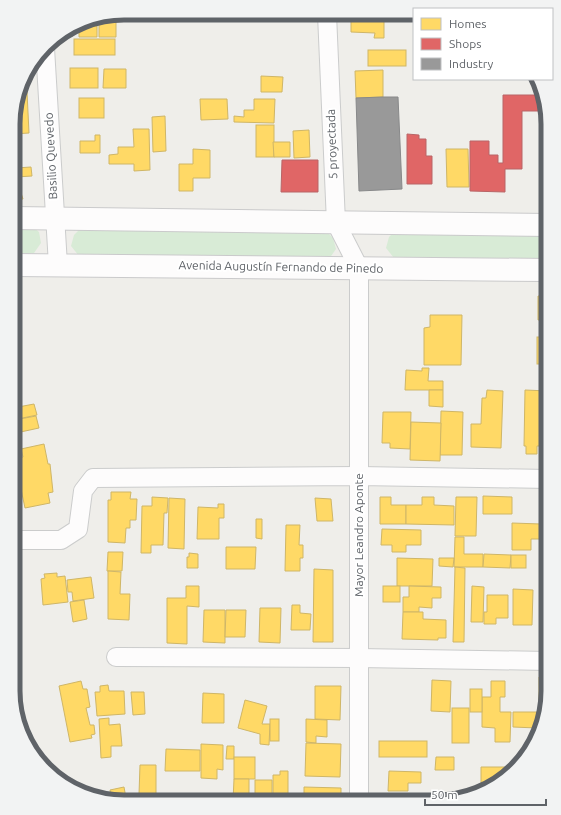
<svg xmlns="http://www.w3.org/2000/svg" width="561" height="815" viewBox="0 0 561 815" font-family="Ubuntu,sans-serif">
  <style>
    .green { fill: #d8ebd6 }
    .homes { fill: #ffd966; stroke: #cfb667 }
    .shops { fill: #e06666; stroke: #b96567 }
    .industry { fill: #999; stroke: #88898a }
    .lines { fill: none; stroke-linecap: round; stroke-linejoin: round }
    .street-casing { stroke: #cbcccc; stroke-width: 20 }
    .secondary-casing { stroke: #cacacb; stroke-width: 24 }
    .street { stroke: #fdfcfc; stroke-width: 18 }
    .secondary { stroke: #fdfcfc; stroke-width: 22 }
    .labels { text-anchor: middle; stroke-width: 4; stroke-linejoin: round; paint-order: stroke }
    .street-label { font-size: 12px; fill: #5f6368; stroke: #fff }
    .rim { fill: none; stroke: #5f6368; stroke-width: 5 }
  </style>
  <rect width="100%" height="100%" fill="#efeeea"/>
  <!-- green -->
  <g class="green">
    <polygon points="14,227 34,228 39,232 41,243 34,253 14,253"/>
    <polygon points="79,230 329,234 333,238 336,249 329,259 79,256 71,246 74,235"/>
    <polygon points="394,232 548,235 548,261 394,258 386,248 389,237"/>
  </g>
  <!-- homes -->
  <g class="homes">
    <polygon points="351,14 384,14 384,38 374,38 375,33 351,32"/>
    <polygon points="116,15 116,37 99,37 99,17"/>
    <polygon points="81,23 97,23 97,37 79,37 79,24"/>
    <polygon points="73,28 73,36 58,36"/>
    <rect x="74" y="39" width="41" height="16"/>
    <rect x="368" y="50" width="38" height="16"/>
    <rect x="70" y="68" width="28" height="20"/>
    <polygon points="104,69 126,69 126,88 103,88"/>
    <polygon points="383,70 383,97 356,98 355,71"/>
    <polygon points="26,75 27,90 20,91"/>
    <polygon points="261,76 283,77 282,92 261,92"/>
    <polygon points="27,92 29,133 14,134 14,109 20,93"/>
    <rect x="79" y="98" width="25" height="20"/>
    <polygon points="200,99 227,99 228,119 201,120"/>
    <polygon points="254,99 275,99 274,123 234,122 234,116 244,117 244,110 254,110"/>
    <polygon points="165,116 166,151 153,152 152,117"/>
    <rect x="256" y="125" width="18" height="32"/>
    <polygon points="133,129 149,129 150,170 134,171 134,164 109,164 109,155 118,154 118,147 134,147"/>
    <polygon points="309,130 310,157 294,158 293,131"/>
    <polygon points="95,135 100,135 100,153 80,153 80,141 95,141"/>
    <polygon points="18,140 20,161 14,161 14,141"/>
    <polygon points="273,142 290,142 290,157 274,157"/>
    <polygon points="193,149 210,150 210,178 193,178 193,191 179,191 179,164 193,164"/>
    <polygon points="446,149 468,149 469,187 447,187"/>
    <polygon points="31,167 32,176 16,177 16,168"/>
    <polygon points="14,171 23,199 14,199"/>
    <polygon points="538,296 548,297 548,320 538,320"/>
    <polygon points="16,315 19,329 14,331 14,316"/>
    <polygon points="430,315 462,315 461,365 424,365 424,328 430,327"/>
    <rect x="537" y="337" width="11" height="27"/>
    <polygon points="422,368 429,368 428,381 443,381 443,390 405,390 406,370 422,371"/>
    <polygon points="429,390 443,390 443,407 429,406"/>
    <polygon points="487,390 503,391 501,448 471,447 471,424 481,424 482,398 486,398"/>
    <polygon points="525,390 548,391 548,446 537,446 537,454 526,454 526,446 524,446"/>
    <polygon points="34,404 37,415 13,420 13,408"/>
    <polygon points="441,411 463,412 462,455 440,455"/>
    <polygon points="383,412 411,412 410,449 390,448 390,443 382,443"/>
    <polygon points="36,416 39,428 16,433 14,420"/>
    <polygon points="411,422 441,423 440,461 410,460"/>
    <polygon points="44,444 48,464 50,464 53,492 48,493 50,503 25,508 17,470 20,469 17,458 23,457 21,449"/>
    <polygon points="111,492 131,492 130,499 137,499 136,520 130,520 130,528 126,528 125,543 108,542 108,500 111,500"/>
    <polygon points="483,496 512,497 512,514 483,514"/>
    <polygon points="152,497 168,498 167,513 164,513 163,545 151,545 151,553 141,553 142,506 152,506"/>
    <polygon points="380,497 391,497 391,505 406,505 406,524 380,524"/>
    <polygon points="422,497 434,497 434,505 454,506 454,525 406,524 406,505 422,505"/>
    <polygon points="456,497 477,497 476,536 455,536"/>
    <polygon points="169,498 185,499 184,549 168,548"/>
    <polygon points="315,498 331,499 333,521 317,521"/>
    <polygon points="542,499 548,499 548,531 541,531"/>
    <polygon points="218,504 224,504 224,518 219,518 219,539 197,539 198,507 218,508"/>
    <polygon points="256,519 262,519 262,539 256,538"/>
    <polygon points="512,523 541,524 540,539 531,539 531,550 512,550"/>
    <polygon points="286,525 300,525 299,545 303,545 303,558 300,558 300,571 285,571"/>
    <polygon points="382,529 421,530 421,545 406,545 406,552 392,552 392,545 381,545"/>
    <rect x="541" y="531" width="7" height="27"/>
    <polygon points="455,537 464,537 464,554 483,554 483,567 454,567"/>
    <polygon points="226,547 256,547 255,569 226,569"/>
    <polygon points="108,552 123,552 122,571 107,571"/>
    <polygon points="189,553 198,554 198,568 187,568 187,557 189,557"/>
    <polygon points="484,554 511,555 510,568 483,567"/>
    <rect x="511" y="555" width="15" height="13"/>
    <polygon points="397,558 433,559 432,586 397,586"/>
    <polygon points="439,558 454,558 453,567 439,566"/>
    <rect x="540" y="559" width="8" height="18"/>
    <polygon points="455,567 465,568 464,642 453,642"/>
    <polygon points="314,569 333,570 333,642 313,642"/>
    <polygon points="108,571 121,572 120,594 130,594 129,620 108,619"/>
    <polygon points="57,573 57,577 65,576 68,602 43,605 41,579 45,578 44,574"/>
    <polygon points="91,577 94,598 73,601 72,592 68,592 67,580"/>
    <polygon points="186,586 199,586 199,607 187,606 187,644 167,643 167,598 186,598"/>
    <rect x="383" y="586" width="17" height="16"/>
    <polygon points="409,586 441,587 441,598 432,598 432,608 419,607 419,612 403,612 403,597 409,597"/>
    <polygon points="472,586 484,587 483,622 471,622"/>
    <polygon points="513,589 533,590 532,625 513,625"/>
    <polygon points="487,595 508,595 508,618 496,618 496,624 484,624 484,612 487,612"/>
    <polygon points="84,600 87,619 73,622 70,602"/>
    <rect x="541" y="602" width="7" height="24"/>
    <polygon points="292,605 300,605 300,613 311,614 310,630 291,630"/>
    <polygon points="260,608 281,608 280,643 259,642"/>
    <polygon points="204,610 225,610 225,643 203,642"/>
    <polygon points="226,610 246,610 245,637 225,637"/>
    <polygon points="403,612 423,612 423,619 446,620 446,638 438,638 438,640 402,639"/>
    <polygon points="539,677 548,677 548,698 545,707 539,707"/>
    <polygon points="432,680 451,681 450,712 431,711"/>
    <polygon points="81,681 83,689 87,689 90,707 86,708 90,725 94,725 95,734 91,735 92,738 70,742 59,686"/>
    <polygon points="491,681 505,681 505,697 500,697 500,712 511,712 510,742 495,742 495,728 482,727 482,697 491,697"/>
    <polygon points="108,685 109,691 124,691 125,714 97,716 95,692 100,692 100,686"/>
    <polygon points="315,686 341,686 340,720 315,719"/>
    <rect x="470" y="689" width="12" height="23"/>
    <polygon points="131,692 144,692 145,714 133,715"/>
    <polygon points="203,693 224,694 224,723 202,723"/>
    <polygon points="245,700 267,706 262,724 270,724 269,745 260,744 260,734 238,728"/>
    <rect x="452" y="708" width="17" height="35"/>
    <polygon points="513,712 537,712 537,728 513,727"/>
    <polygon points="109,718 109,725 120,724 122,746 111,746 111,757 101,758 99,719"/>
    <rect x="270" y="719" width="9" height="22"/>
    <polygon points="306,719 327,720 327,737 316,736 316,743 306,742"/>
    <rect x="379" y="741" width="48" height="16"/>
    <polygon points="306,743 341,744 340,777 305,776"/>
    <polygon points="201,744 223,745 223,770 217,769 217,779 201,778"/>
    <polygon points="227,746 234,746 234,759 226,759"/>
    <polygon points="166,749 200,750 200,771 165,771"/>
    <rect x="234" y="757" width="21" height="22"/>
    <polygon points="436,757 454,757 454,770 435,770"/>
    <polygon points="140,765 156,765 156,794 139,794"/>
    <polygon points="481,767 510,767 510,769 486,791 481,792"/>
    <polygon points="280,771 288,771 288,802 273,802 273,775 280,775"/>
    <polygon points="389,771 421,772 421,783 408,783 408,791 388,791"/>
    <polygon points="234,779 249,779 249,801 233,801"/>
    <polygon points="255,780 272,780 272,802 255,801"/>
    <polygon points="124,787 126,798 112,801 110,790"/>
    <polygon points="304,787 341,788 341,802 304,802"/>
  </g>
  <!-- shops -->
  <g class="shops">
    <polygon points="503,95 539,95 539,111 522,111 522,169 505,169 505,192 470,191 470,141 489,141 489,155 498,155 498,163 503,163"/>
    <polygon points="407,134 419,135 419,139 426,139 426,156 432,156 432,184 407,184"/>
    <polygon points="282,160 318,160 318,192 281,192"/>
  </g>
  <!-- industry -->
  <polygon class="industry" points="383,97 398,97 402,189 359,191 356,98"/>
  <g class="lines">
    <!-- street casing -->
    <g class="street-casing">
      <g id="street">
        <polyline points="327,14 336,223 359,268 359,802"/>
        <polyline points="45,48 58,265"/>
        <polyline points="13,540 61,540 78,529 83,491 93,478 359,476 548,479"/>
        <polyline points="116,657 359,658 548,661"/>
      </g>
    </g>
    <!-- secondary casing -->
    <g class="secondary-casing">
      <g id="secondary">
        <polyline points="14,218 548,225"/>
        <polyline points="14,265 548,270"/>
      </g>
    </g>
    <!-- street -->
    <use href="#street" class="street"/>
    <!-- secondary -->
    <use href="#secondary" class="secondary"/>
  </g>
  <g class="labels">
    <!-- street labels -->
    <g class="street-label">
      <text transform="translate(332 144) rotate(-92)" y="4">5 proyectada</text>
      <text transform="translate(51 156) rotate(-93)" y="4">Basilio Quevedo</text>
      <text transform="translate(281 267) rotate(1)" y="4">Avenida Augustín Fernando de Pinedo</text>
      <text transform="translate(359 535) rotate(-90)" y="4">Mayor Leandro Aponte</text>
    </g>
  </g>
  <!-- crop -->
  <path d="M0 0H561V815H0ZM124 20H437A104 104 0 0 1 541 124V691A104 104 0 0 1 437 795H124A104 104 0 0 1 20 691V124A104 104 0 0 1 124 20Z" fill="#f2f3f3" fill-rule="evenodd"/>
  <path class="rim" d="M124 20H437A104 104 0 0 1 541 124V691A104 104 0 0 1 437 795H124A104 104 0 0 1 20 691V124A104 104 0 0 1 124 20Z"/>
  <!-- legend -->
  <rect x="413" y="8" width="140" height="72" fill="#ffffff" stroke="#bfc1c3"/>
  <rect x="421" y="18" width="20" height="12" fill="#ffd966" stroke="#bfc1c3"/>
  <text x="449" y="28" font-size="12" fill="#5f6368">Homes</text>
  <rect x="421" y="38" width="20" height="12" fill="#e06666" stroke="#bfc1c3"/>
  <text x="449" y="48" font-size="12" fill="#5f6368">Shops</text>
  <rect x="421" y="58" width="20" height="12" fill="#999999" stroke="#bfc1c3"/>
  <text x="449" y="68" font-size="12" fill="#5f6368">Industry</text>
  <!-- scale -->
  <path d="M425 799v6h121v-6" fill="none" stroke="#5f6368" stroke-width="2"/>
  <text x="431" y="799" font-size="12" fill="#5f6368" stroke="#ffffff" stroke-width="3" paint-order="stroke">50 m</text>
</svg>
